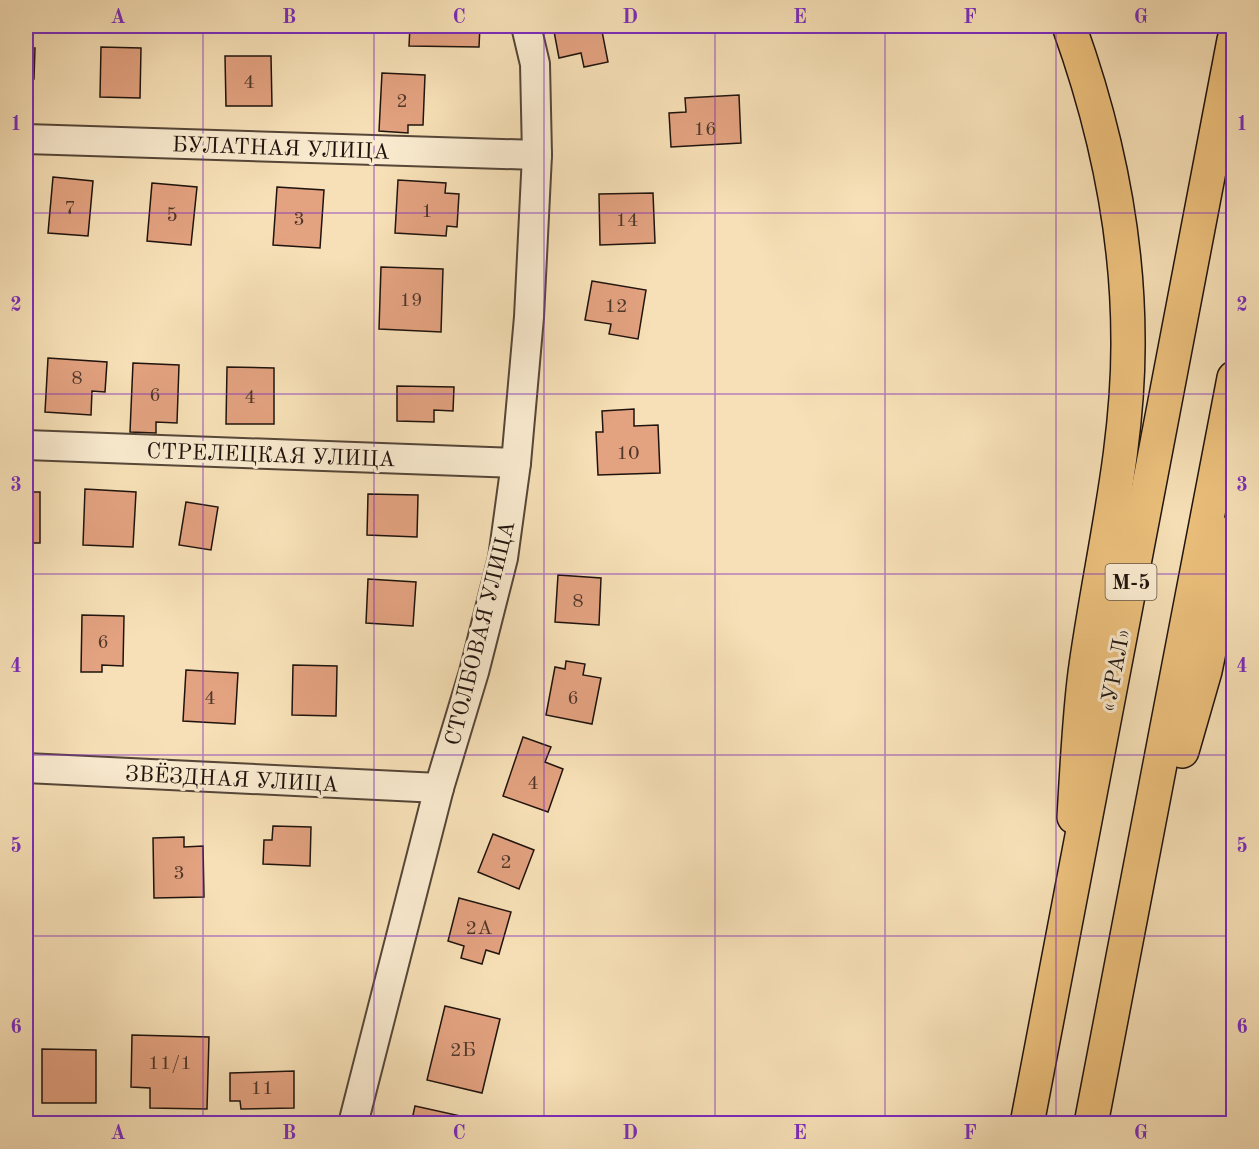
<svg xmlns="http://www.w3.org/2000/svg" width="1259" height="1149" viewBox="0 0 1259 1149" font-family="'Old Standard TT',serif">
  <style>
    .building { fill: #e3a280; stroke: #1f130d; stroke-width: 1.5 }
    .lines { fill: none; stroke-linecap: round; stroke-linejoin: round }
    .minor-casing { stroke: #554638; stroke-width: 32 }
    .primary-casing { stroke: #1f130d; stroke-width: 36 }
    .trunk-casing { stroke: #1f130d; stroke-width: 36 }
    .minor { stroke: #faebd0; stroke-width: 28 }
    .primary { stroke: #ecc07c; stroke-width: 33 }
    .trunk { stroke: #ecc07c; stroke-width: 33 }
    .grid { fill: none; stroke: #7b2cbf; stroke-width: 1.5; stroke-opacity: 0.55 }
    .labels { text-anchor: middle; stroke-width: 6; stroke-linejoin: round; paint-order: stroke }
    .number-label { font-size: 20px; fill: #50372a }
    .shield { fill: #faebd0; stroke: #615448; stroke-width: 1.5 }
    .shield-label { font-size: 21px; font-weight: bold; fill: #1f130d }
    .street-label { font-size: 22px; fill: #1f130d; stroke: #faebd0 }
    .neatline { fill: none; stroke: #7b2cbf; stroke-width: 2 }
    .grid-label { font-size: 20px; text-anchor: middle; font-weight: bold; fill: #7b2cbf }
  </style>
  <rect width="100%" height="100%" fill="#f7e0b7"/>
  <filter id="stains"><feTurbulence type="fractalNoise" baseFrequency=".00333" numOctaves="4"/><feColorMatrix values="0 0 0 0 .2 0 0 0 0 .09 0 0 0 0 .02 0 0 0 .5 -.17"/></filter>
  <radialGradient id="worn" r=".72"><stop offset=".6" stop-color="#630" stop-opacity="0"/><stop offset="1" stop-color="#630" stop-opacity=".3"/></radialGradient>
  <!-- building -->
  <g class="building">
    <polygon points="410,26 480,26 479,47 409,46"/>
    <polygon points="553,26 601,26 608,62 584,67 581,53 559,58"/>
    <polygon points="101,47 141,48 140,98 100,97"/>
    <polygon points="26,48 35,48 34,79 26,78"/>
    <polygon points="225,56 271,56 272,106 226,106"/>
    <polygon points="382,73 425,75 423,125 408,125 408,133 379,131"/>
    <polygon points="739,95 741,143 671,147 669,113 686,112 685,98"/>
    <polygon points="53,177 93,181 88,236 48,233"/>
    <polygon points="398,180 446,183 445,193 459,194 457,227 447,226 446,236 395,233"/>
    <polygon points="152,183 197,187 191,245 147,241"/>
    <polygon points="277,187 324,190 320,248 273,245"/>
    <polygon points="653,193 655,243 600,245 599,194"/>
    <polygon points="381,267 443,269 441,332 379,329"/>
    <polygon points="592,281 646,290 638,339 609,334 611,324 585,320"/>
    <polygon points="48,358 107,362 105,392 92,391 91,415 45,412"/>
    <polygon points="133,363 179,365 177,423 156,422 156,433 130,432"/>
    <polygon points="227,367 274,368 274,424 226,424"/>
    <polygon points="397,386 454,387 453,411 434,410 434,422 397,421"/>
    <polygon points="634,409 634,426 658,425 660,473 598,475 596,432 603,432 602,411"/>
    <polygon points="85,489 136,492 133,547 83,545"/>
    <rect x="26" y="492" width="14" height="51"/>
    <polygon points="368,494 418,495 417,537 367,535"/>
    <polygon points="186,502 218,507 211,550 179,545"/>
    <polygon points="558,575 601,578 599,625 555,622"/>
    <polygon points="368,579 416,582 413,626 366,623"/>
    <polygon points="82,615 124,616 123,666 102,665 102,672 81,672"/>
    <polygon points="566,661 585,664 583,675 601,678 592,724 546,715 555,667 565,669"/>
    <polygon points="293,665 337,666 336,716 292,715"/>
    <polygon points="186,670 238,673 235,724 183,721"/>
    <polygon points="523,737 551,747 545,762 563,769 548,812 503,796"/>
    <polygon points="273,826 311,827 310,866 263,864 264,840 272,840"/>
    <polygon points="493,834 534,850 519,889 478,872"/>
    <polygon points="184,837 184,847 203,846 204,897 154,898 153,838"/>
    <polygon points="459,898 511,912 499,954 486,950 482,964 461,958 464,946 448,941"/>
    <polygon points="445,1006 500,1019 482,1093 427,1080"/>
    <polygon points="132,1035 209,1037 207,1109 150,1108 150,1088 131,1087"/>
    <polygon points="42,1049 96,1050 96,1103 42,1103"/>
    <polygon points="294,1071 294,1108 241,1109 240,1101 230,1101 230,1073"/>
    <polygon points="415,1106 465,1117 463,1124 411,1124"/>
  </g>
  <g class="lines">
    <!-- minor casing -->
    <g class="minor-casing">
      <g id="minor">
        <polyline points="26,139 537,155"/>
        <polyline points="26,445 516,463"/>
        <polyline points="26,768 439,788"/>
        <polyline points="353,1124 439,788 474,672 503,558 516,463 529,317 537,155 535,64 526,26"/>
      </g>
    </g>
    <!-- primary casing -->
    <g class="primary-casing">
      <path id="primary" d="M1069 26C1105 126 1128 233 1128 340 1129 452 1100 562 1085 673 1079 720 1077 769 1074 817"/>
    </g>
    <!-- trunk casing -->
    <g class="trunk-casing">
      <g id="trunk">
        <polyline points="1182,751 1205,671 1234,531"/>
        <polyline points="1027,1124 1234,40"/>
        <polyline points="1091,1124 1234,378"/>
      </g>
    </g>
    <!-- minor -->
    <use href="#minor" class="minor"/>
    <!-- primary -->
    <use href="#primary" class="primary"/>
    <!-- trunk -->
    <use href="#trunk" class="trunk"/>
  </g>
  <!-- grid -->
  <path class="grid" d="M203 26V1124M374 26V1124M544 26V1124M715 26V1124M885 26V1124M1056 26V1124M26 213H1234M26 394H1234M26 574H1234M26 755H1234M26 936H1234"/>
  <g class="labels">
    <!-- number labels -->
    <g class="number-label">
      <text x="249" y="88">4</text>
      <text x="402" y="107">2</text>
      <text x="705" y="135">16</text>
      <text x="70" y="214">7</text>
      <text x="427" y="217">1</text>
      <text x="172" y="221">5</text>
      <text x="299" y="225">3</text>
      <text x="627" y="226">14</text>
      <text x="411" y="306">19</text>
      <text x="616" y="312">12</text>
      <text x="77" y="384">8</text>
      <text x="155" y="401">6</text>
      <text x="250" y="403">4</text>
      <text x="628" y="459">10</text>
      <text x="578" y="607">8</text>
      <text x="103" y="648">6</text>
      <text x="210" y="704">4</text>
      <text x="573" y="704">6</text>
      <text x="533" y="789">4</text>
      <text x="506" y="868">2</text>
      <text x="179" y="879">3</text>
      <text x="479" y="934">2А</text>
      <text x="463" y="1056">2Б</text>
      <text x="170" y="1069">11/1</text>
      <text x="262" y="1094">11</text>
    </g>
    <!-- shield labels -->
    <rect class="shield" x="1105.5" y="564" width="51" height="36" rx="4.5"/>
    <g class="shield-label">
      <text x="1131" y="589">М-5</text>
    </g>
    <!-- street labels -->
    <g class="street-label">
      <text transform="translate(281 147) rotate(2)" y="8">БУЛАТНАЯ УЛИЦА</text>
      <text transform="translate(271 454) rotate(2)" y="8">СТРЕЛЕЦКАЯ УЛИЦА</text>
      <text transform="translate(479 633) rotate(-76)" y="8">СТОЛБОВАЯ УЛИЦА</text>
      <text transform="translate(1114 670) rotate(-79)" y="8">«УРАЛ»</text>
      <text transform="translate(232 778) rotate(3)" y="8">ЗВЁЗДНАЯ УЛИЦА</text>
    </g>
  </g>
  <!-- margin -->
  <rect width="1259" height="1149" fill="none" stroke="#f7e0b7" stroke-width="66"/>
  <rect x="33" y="33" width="1193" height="1083" class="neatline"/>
  <g class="grid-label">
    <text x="118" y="23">A</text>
    <text x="289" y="23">B</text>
    <text x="459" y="23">C</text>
    <text x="630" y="23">D</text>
    <text x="800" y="23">E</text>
    <text x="970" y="23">F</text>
    <text x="1141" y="23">G</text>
    <text x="16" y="130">1</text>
    <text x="1242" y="130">1</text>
    <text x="16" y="311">2</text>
    <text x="1242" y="311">2</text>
    <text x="16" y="491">3</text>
    <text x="1242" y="491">3</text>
    <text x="16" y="672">4</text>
    <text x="1242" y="672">4</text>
    <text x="16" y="852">5</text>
    <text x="1242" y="852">5</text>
    <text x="16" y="1033">6</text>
    <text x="1242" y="1033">6</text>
    <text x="118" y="1139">A</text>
    <text x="289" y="1139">B</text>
    <text x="459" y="1139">C</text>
    <text x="630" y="1139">D</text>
    <text x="800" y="1139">E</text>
    <text x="970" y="1139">F</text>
    <text x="1141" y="1139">G</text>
  </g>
  <rect width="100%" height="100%" filter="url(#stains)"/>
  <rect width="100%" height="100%" fill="url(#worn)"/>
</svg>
